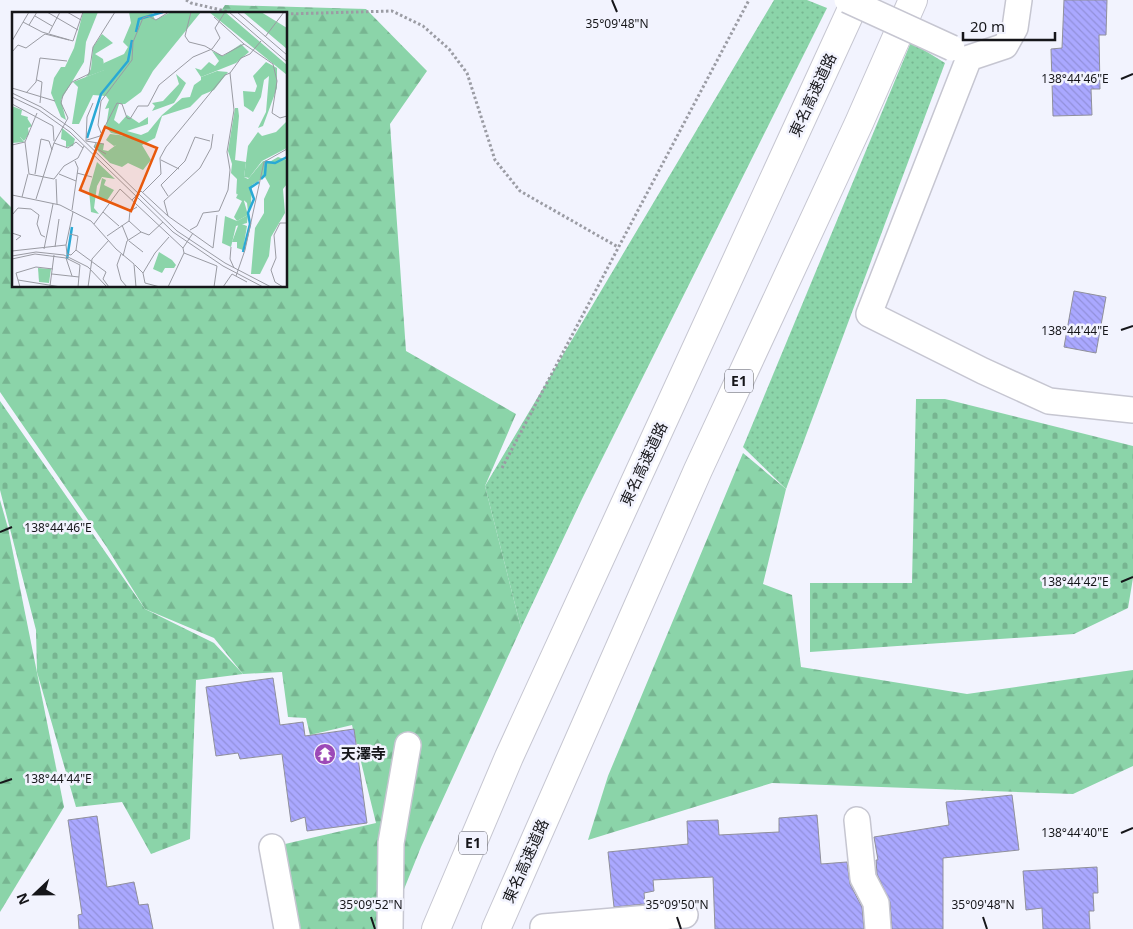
<svg xmlns="http://www.w3.org/2000/svg" width="1133" height="929" viewBox="0 0 1133 929" font-family="'Noto Sans','Noto Sans JP',sans-serif">
  <style>
    .grass { fill: url(#grass-dots) }
    .forest { fill: url(#forest-firs) }
    .cemetery { fill: url(#cemetery-stones) }
    .building { fill: url(#building-back-hatch); stroke: #90909b }
    .lines { fill: none; stroke-linecap: round; stroke-linejoin: round }
    .street-casing { stroke: #c6c6d1; stroke-width: 28 }
    .highway-casing { stroke: #c6c6d1; stroke-width: 30 }
    .path { stroke: #9b9ca4; stroke-width: 3; stroke-dasharray: 2.5 2.5; stroke-linecap: butt }
    .street { stroke: #fff; stroke-width: 25 }
    .highway { stroke: #fff; stroke-width: 28 }
    .street-bridge-casing { stroke: #c6c6d1; stroke-width: 28; stroke-linecap: butt }
    .street-bridge { stroke: #fff; stroke-width: 25 }
    .ticks { fill: none; stroke: #16161a; stroke-width: 2 }
    .labels { text-anchor: middle; stroke-width: 5; stroke-linejoin: round; paint-order: stroke }
    .shield { fill: #f2f3fe; stroke: #58585e; stroke-width: 1 }
    .shield-label { font-size: 14px; font-weight: bold; fill: #16161a }
    .street-label { font-size: 15px; fill: #16161a; stroke: #f2f3fe }
    .poi-label { font-size: 15px; font-weight: bold; fill: #16161a; stroke: #f2f3fe; text-anchor: start }
    .inset-river { fill: none; stroke: #29a9d5; stroke-width: 2.5 }
    .inset-road { fill: none; stroke: #9a9ba3; stroke-width: 1 }
    .view { fill: #e8590c; fill-opacity: 0.15; stroke: #e8590c; stroke-width: 2.5 }
    .inset-edge { fill: none; stroke: #16161a; stroke-width: 2.5 }
    .ticks-label { font-size: 12px; text-anchor: middle; fill: #16161a; stroke: #f2f3fe; stroke-width: 5; stroke-linejoin: round; paint-order: stroke }
  </style>
  <defs>
    <pattern id="grass-dots" width="8" height="8" patternUnits="userSpaceOnUse" patternTransform="scale(1.25)"><rect width="8" height="8" fill="#8bd4a9"/><path d="M2 2h.1M6 6h.1" fill="none" stroke="#77b591" stroke-width="1.8" stroke-linecap="round"/></pattern>
    <pattern id="forest-firs" width="22" height="20" patternUnits="userSpaceOnUse" patternTransform="scale(1.25)"><rect width="22" height="20" fill="#8bd4a9"/><path d="M5 1l3.5 6h-7zM16 11l3.5 6h-7z" fill="#77b591"/></pattern>
    <pattern id="cemetery-stones" width="16" height="16" patternUnits="userSpaceOnUse" patternTransform="scale(1.25)"><rect width="16" height="16" fill="#8bd4a9"/><path d="M2 7V4a2 2 0 0 1 4 0v3zM10 15v-3a2 2 0 0 1 4 0v3z" fill="#77b591"/></pattern>
    <pattern id="building-back-hatch" width="6" height="6" patternUnits="userSpaceOnUse" patternTransform="scale(1.25)"><rect width="6" height="6" fill="#aaa8ff"/><path d="M-1 5l2 2M0 0l6 6M5-1l2 2" fill="none" stroke="#9290da"/></pattern>
  </defs>
  <rect width="100%" height="100%" fill="#f2f3fe"/>
  <!-- grass -->
  <g class="grass">
    <polygon points="774,0 807,0 827,8 582,499 521,628 485,486"/>
    <polygon points="911,42 945,63 786,489 743,447"/>
  </g>
  <!-- forest -->
  <g class="forest">
    <polygon points="225,5 366,9 427,71 390,124 406,351 516,414 485,486 521,628 421,847 388,929 287,929 272,847 376,823 352,725 310,735 306,718 288,717 282,672 243,674 214,638 145,609 106,546 0,392 0,196 14,210 14,286 286,286 286,14 219,14"/>
    <polygon points="743,453 786,489 763,584 792,595 801,667 967,694 1133,670 1133,766 1073,794 772,783 588,840 608,776"/>
    <polygon points="0,500 8,528 64,807 0,912"/>
  </g>
  <!-- cemetery -->
  <g class="cemetery">
    <polygon points="916,399 945,399 1133,446 1133,578 1128,608 1074,634 810,652 810,583 912,583"/>
    <polygon points="0,401 145,609 214,643 243,674 196,680 190,839 151,854 122,802 76,807 37,672 36,630 0,490"/>
  </g>
  <!-- building -->
  <g class="building">
    <polygon points="1064,0 1107,0 1106,35 1099,35 1100,89 1091,89 1092,115 1053,116 1051,49 1062,48"/>
    <polygon points="1074,291 1106,297 1096,353 1064,347"/>
    <polygon points="273,678 280,725 303,722 305,736 354,729 367,823 307,831 305,817 291,822 282,754 240,759 238,753 216,756 206,687"/>
    <polygon points="1012,795 1019,850 943,858 943,929 892,929 890,902 877,874 876,860 878,860 874,837 949,825 946,802"/>
    <polygon points="817,815 821,864 847,862 850,884 862,907 864,929 715,929 713,877 653,880 654,891 644,893 645,904 614,907 608,852 688,844 687,821 718,820 719,835 779,832 779,818"/>
    <polygon points="97,816 107,887 134,882 139,905 148,904 153,929 79,929 78,915 82,914 68,820"/>
    <polygon points="1097,867 1098,893 1093,893 1094,911 1089,911 1090,929 1043,929 1042,908 1026,910 1023,871"/>
  </g>
  <g class="lines">
    <!-- street casing -->
    <g class="street-casing">
      <g id="street">
        <polyline points="1019,0 1015,28 1005,46 969,58 869,314 983,371 1049,401 1133,410"/>
        <polyline points="857,820 863,878 876,903 878,929"/>
        <polyline points="272,847 287,929"/>
        <polyline points="390,929 391,843 408,745"/>
        <polyline points="543,929 543,927 685,915"/>
      </g>
    </g>
    <!-- highway casing -->
    <g class="highway-casing">
      <g id="highway">
        <polyline points="436,929 509,757 856,0"/>
        <polyline points="496,929 698,470 859,123 913,0"/>
      </g>
    </g>
    <!-- path -->
    <g class="path">
      <polyline points="186,0 191,3 238,14"/>
      <polyline points="286,14 392,11 423,26 449,49 467,73 495,160 520,191 618,247"/>
      <polyline points="502,468 749,0"/>
    </g>
    <!-- street -->
    <use href="#street" class="street"/>
    <!-- highway -->
    <use href="#highway" class="highway"/>
    <!-- street-bridge casing -->
    <g class="street-bridge-casing">
      <polyline id="street-bridge" points="847,0 952,48"/>
    </g>
    <!-- street-bridge -->
    <use href="#street-bridge" class="street-bridge"/>
  </g>
  <!-- ticks -->
  <path class="ticks" d="M612 0 617 12M1121 79 1133 74M1121 330 1133 326M0 532 12 527M1121 582 1133 577M0 783 12 779M1121 833 1133 828M371 917 375 929M677 917 681 929M983 917 987 929"/>
  <!-- icons -->
  <defs>
    <g id="temple-disc" transform="scale(1.125)"><circle r="9.5" fill="#9d49b7" stroke="#f2f3fe"/><path d="M0-6L5-2H3V0L6.5 2.5H4V6H1.5V3h-3V6H-4V2.5H-6.5L-3 0V-2H-5Z" fill="#fff"/></g>
  </defs>
  <g fill-rule="evenodd">
    <use href="#temple-disc" x="325" y="754"/>
  </g>
  <g class="labels">
    <!-- shield labels -->
    <g class="shield">
      <rect x="725" y="369.5" width="28" height="23" rx="4"/>
      <rect x="459" y="831.5" width="28" height="23" rx="4"/>
    </g>
    <g class="shield-label">
      <text x="739" y="386">E1</text>
      <text x="473" y="848">E1</text>
    </g>
    <!-- street labels -->
    <g class="street-label">
      <text transform="translate(813 95) rotate(-65)" y="5">東名高速道路</text>
      <text transform="translate(644 464) rotate(-65)" y="5">東名高速道路</text>
      <text transform="translate(526 861) rotate(-66)" y="5">東名高速道路</text>
    </g>
    <!-- poi labels -->
    <g class="poi-label">
      <text x="341" y="759">天澤寺</text>
    </g>
  </g>
  <!-- overview -->
  <g transform="translate(12 12)">
    <rect width="275" height="275" fill="#f2f3fe"/>
    <path d="M197 0H213L275 53V63ZM231 0H249L275 16V37ZM90 22 101 31 83 42 91 47 93 58 74 65 79 57 81 35ZM229 32 237 40 224 51 189 65 183 56 189 58 197 50 203 54 207 49 200 39 211 44ZM254 50 265 56V76L251 114 246 116 254 100 257 64 252 68 249 85 241 100 232 94 231 79 243 80 245 74 241 64ZM0 94 10 98 9 103 16 105 8 125 12 130 0 131ZM223 96H226L227 104 223 148 234 150 232 165 236 167 251 149H256L253 165 240 173 239 192 236 200 235 191 224 181V185L225 167 219 161 220 152 216 139ZM236 203 235 211 224 214 219 235 210 231 213 204 225 209Z" fill="#8bd4a9"/>
    <path d="M71 0H86L74 30 72 50 49 88 54 108 49 105 39 81 42 66 49 55H53L62 36ZM117 0H140L143 8 159 0H189L141 59 129 80 113 92H107L102 108 107 112 115 103 127 111 136 105V112L115 119 129 123 136 120 150 103 170 86 178 85 182 73 189 68V65L205 59 216 60 202 78 190 83 178 95 150 104 143 126 130 133 139 148 131 158 116 151 110 155 98 151 82 135 85 131 92 132 91 138 96 139 108 130 123 126 99 121 94 115 97 96 93 97 97 88 94 84 81 83 67 112H60L66 75 61 70 92 58V51L112 42 116 35 111 30 119 11ZM164 62 174 71 168 82 162 91 140 99 143 94 140 91 151 89 167 72ZM15 106 20 114 16 116 17 122 12 129 8 125V111ZM275 109V136L250 149 237 166 232 165 236 134 246 120 250 124 264 120ZM50 116 63 127 61 134 54 135V129L49 127ZM266 145 275 148V172L271 177 273 201 259 225 257 244 248 262H239L243 216 252 201V187L258 174 253 165 254 152ZM85 150 103 167 90 165 85 174 82 196 87 202 79 200 77 178ZM229 176 236 177 232 189 236 203 225 209 222 205 230 189 224 186Z" fill="#8bd4a9"/>
    <path d="M98 122 107 123 123 126 102 134 94 128ZM90 166 94 168 92 173 102 178 94 190 86 185ZM227 211 235 214 231 238 225 236V230H220ZM147 240 160 248 164 253 162 256H153L150 261 141 257Z" fill="#8bd4a9"/>
    <path d="M26 256 39 257 37 271 27 270Z" fill="#8bd4a9"/>
    <path class="inset-river" d="M124 20 127 7 151 0M75 126 89 82 116 49 120 28M249 167 253 163 254 150 263 151 275 145M231 240 238 212 236 201 242 187 238 176 247 170M55 247 60 215"/>
    <path class="inset-road" d="M35 0 66 18M55 0 69 8M179 0 173 24 177 30 193 34 210 44 232 32 261 52 265 69 260 101 268 106 275 104M217 0 275 50M225 0 275 43M23 4 40 14M202 5 232 32M11 10 30 20 61 29 71 0M17 13 25 0M37 21 48 0M253 25 272 0M0 29 17 0M200 37 208 26 203 16 213 0M0 40 6 33 14 36 33 22 57 28M25 68 30 70 28 91M0 76 43 89M0 81 29 95 60 117 165 219 213 251 259 275M14 81 24 70 28 46 55 49M0 85 27 98 58 120 161 220 211 254 251 275M0 92 41 114 42 129M89 121 86 113 89 89 120 48 121 30 131 6 136 4 144 8 157 0M75 128 88 124 105 91 110 92 115 106 118 107 126 94H136L147 73 181 45 200 37M74 129 75 105 81 91M74 129 92 132M13 130 17 162 42 167 52 154 66 146 72 134M42 131 56 136 64 130 71 136M84 131 82 135 94 142M0 133 13 130 25 101M149 148 167 157M65 161 80 165M23 162 29 127 37 129 40 138M47 162 64 169M44 167 45 192M131 180 149 162 148 146 154 135 213 63 218 61M0 183 48 193 79 209 104 237 122 252 124 275M156 184 149 173 173 149 183 125 198 129M10 185 16 162M24 187 42 131 56 106 49 91 51 83 60 70 77 62 81 35 103 0M120 188 129 179 156 204 201 236 205 203M60 198 66 156 63 149M91 200 107 214M0 203 6 196 19 197 27 203 25 212 29 223 33 225M156 204 152 189 188 156 199 136 201 122M117 209 129 220M82 212 108 177 171 236 172 241 205 254 202 275M110 213 116 228M178 218 185 214 191 201 207 199 216 178 218 158 215 140 222 98 218 61 229 46 238 42 249 29M0 221 9 224 4 228M58 222 66 224 64 238 59 243 55 242 54 233 61 200M95 224 117 209 118 199 125 195M117 229 131 240M43 235 47 207M219 235 218 247 222 256M171 236 181 221M32 237 41 192M64 238 94 260 91 267 97 275M0 239 54 233M109 242 105 253 109 268 115 275M0 244 24 240 52 243 76 255 95 275M111 244 115 229 129 220 137 223 151 210M54 246 60 264M0 247 23 242 54 246 68 253 66 275M123 253 131 261 133 271 148 275M131 261 143 241 157 225M40 262 67 265M224 264 233 238 252 150 275 137M6 268 49 275M38 274 42 243M8 275 4 261 24 255 41 257M76 275 80 247 97 228M156 275 172 241M211 275 220 262 235 270M271 275 263 270 259 258 264 246 262 223 268 211H275"/>
    <path class="view" d="M93 115 145 136 119 199 68 178Z"/>
    <rect width="275" height="275" class="inset-edge"/>
  </g>
  <g class="ticks-label">
    <text x="617" y="28">35°09'48"N</text>
    <text x="1075" y="83">138°44'46"E</text>
    <text x="1075" y="335">138°44'44"E</text>
    <text x="58" y="532">138°44'46"E</text>
    <text x="1075" y="586">138°44'42"E</text>
    <text x="58" y="783">138°44'44"E</text>
    <text x="1075" y="837">138°44'40"E</text>
    <text x="371" y="909">35°09'52"N</text>
    <text x="677" y="909">35°09'50"N</text>
    <text x="983" y="909">35°09'48"N</text>
  </g>
  <!-- north arrow -->
  <g transform="translate(35 894) rotate(248)" stroke="#f2f3fe" stroke-width="4" paint-order="stroke">
  <path d="M0-4L9 19L0 12L-9 19Z" fill="#16161a"/>
  <text y="-8" font-size="14" font-weight="bold" text-anchor="middle" fill="#16161a">N</text>
  </g>
  <!-- scale -->
  <path d="M963 32v8h92v-8" fill="none" stroke="#16161a" stroke-width="2.5"/>
  <text x="970" y="32" font-size="15" fill="#16161a" stroke="#f2f3fe" stroke-width="4" paint-order="stroke">20 m</text>
</svg>
